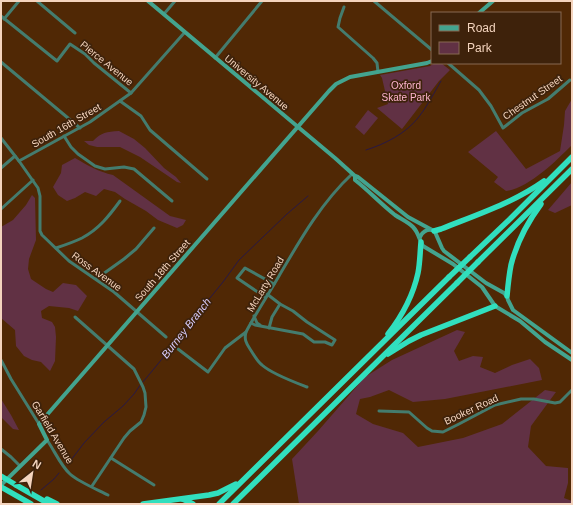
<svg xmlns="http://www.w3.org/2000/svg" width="573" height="505" viewBox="0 0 573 505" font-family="Helvetica,sans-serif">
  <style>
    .green { fill: #613144 }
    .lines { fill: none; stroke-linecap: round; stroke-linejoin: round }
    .stream { stroke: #281846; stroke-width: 1 }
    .street { stroke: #447c6e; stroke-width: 3 }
    .secondary { stroke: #43a48f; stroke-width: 4 }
    .highway { stroke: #31dfbe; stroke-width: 5.5 }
    .highway-bridge { stroke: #31dfbe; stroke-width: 5.5 }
    .labels { text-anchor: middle; stroke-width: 3.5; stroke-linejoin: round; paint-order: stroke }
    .street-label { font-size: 10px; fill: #f4d4be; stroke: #3e220b }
    .park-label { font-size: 10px; fill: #fdb4ce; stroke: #3e220b }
    .water-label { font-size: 11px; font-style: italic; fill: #d7ccfc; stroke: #3e220b }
  </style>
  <rect width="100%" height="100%" fill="#502805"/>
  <!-- green -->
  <g class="green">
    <polygon points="435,63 441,63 450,70 439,81 402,129 377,108 388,104 382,78 380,75 430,66"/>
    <path d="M572 99V145C556 161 529 188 506 191L494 182 498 177 468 152 496 131 526 169 560 151 564 125 565 111Z"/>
    <polygon points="368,110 378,118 364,135 355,127"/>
    <path d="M119 131 134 139 145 148 164 168 176 177 181 183 177 182 140 157 120 147H97L89 145 84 141H93C102 132 106 132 119 131Z"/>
    <path d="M75 158C87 165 99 172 113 175L170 216 186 220 183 225 177 228 158 220 146 211 125 199 115 192 104 189 96 196 85 192 75 198 67 201 58 195 53 187 61 173 62 165Z"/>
    <polygon points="572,182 572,205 555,213 548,210"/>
    <polygon points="32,195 35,198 36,240 29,259 28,269 31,279 46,289 53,292 63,283 76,285 87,296 78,311 69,308 49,306 41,311 42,318 52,322 55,327 56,337 55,361 50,371 41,362 32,360 24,356 16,346 15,330 1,318 1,227 13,220 26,205"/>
    <polygon points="457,330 465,332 454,351 459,361 473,356 483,357 480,367 495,373 512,365 530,359 539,368 542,380 445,399 413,402 389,390 370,397 360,399 356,414 373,424 403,433 418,447 463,438 502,424 545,390 556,392 531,426 528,447 546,466 568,468 568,483 564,498 572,501 572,504 299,504 292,459 318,431 365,377 392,360"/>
    <polygon points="1,399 11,415 19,430 13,429 1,417"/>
  </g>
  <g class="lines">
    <!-- stream -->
    <g class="stream">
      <path d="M366 150C385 144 405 134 418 118 427 107 434 93 441 81"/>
      <polyline points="143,382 181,336 196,315 223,282 239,260 287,214 308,196"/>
      <polyline points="68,464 84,443 104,422 123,406 134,394 141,384"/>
      <polyline points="41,490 54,479 59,473"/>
    </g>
    <!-- street -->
    <g class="street">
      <polyline points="37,1 75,33"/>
      <polyline points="374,1 432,50"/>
      <polyline points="344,7 340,18 338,27 373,58 377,63 378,72"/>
      <polyline points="164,14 175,1"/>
      <polyline points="1,16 57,61 70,44 85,54 94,63 131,93"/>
      <polyline points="4,19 19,1"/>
      <polyline points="215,58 262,1"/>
      <polyline points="1,62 80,128"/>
      <polyline points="448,63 479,90 491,106 503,128 522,113 548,99 570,80"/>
      <polyline points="120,101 141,116 150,130 207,179"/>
      <polyline points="64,136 71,147 78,154 95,166 105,169 124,167 134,169 172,201"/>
      <polyline points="1,138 19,161 38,188 40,196 40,231 42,235 69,261 114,292 166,337"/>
      <polyline points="19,161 90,122 131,93 185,32"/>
      <polyline points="1,168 15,156"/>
      <polyline points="1,209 33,180"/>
      <path d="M56 248C65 245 74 242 82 238 99 229 109 216 120 201"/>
      <polyline points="96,279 124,259 136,249 154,228"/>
      <polyline points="265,297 237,278 245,268 274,284"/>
      <polyline points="254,316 257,323 260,325"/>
      <polyline points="75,317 134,369 143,387 145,393 146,407 144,415 141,422 130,431 124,438 92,486"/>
      <polyline points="251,323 255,325 303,334 314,342 325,342 332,345 335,340 307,322 293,311 280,304 267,294"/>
      <polyline points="269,328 272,317 280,304"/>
      <polyline points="178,349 208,372 225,348 246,332"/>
      <polyline points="1,360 11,379 39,424"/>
      <path d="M307 387C294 382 272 374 262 365 257 361 254 355 250 349 246 343 244 339 246 332 256 313 268 295 279 276 300 240 321 203 352 174"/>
      <polyline points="379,411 409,412 427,428 432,431 443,432 459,424 495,405 521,399 534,399 555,403 560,402 572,390"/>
      <path d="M47 440C54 450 61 466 70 474 79 482 96 489 108 495"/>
      <polyline points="1,449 11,457 20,466"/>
      <polyline points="111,458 154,485"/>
    </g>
    <!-- secondary -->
    <g class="secondary">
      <polyline points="148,1 335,158 355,176 358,177 408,217 434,231 435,232 442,248 444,251 486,283 504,293 507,296 508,300 513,310 572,353"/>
      <polyline points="479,13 493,1"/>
      <path d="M355 176V180C369 191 381 204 395 215 401 219 408 222 413 227 419 233 419 240 423 246L453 264 482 287 495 306 520 321 545 342 572 360"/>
      <path d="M420 237C422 232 427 229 432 230"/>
      <polyline points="1,485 47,440 39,424 329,91 336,84 350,77 427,63 432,61"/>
    </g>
    <!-- highway -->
    <g class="highway">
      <path d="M434 231 441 229C476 215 513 203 544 181"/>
      <polyline points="470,257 510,219 572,157"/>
      <polyline points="478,262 572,169"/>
      <path d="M507 296C508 285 509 275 511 265 517 241 527 223 541 204"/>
      <path d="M388 334C402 316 413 296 418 273 420 263 420 252 421 242"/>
      <polyline points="388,354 409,341 421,335 495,306"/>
      <polyline points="16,485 49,504"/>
      <polyline points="1,487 31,504"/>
      <polyline points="47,499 57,504"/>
      <polyline points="182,499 187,501 193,504"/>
      <polyline points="143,504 209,495 218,493 236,484"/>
      <polyline points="219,504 449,277"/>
      <polyline points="233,504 457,283"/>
    </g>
    <!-- highway-bridge -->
    <g class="highway-bridge">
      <polyline points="449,277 470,257"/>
      <polyline points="457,283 478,262"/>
      <polyline points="1,476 16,485"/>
    </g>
  </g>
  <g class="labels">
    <!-- street labels -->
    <g class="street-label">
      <text transform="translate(107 63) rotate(39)" y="4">Pierce Avenue</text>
      <text transform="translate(257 82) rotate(40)" y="4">University Avenue</text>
      <text transform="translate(532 97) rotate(-35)" y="4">Chestnut Street</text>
      <text transform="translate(66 125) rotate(-30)" y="4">South 16th Street</text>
      <text transform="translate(162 270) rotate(-49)" y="4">South 18th Street</text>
      <text transform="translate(97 271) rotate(36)" y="4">Ross Avenue</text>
      <text transform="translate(265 284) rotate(-59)" y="4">McLarty Road</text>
      <text transform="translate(471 409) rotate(-25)" y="4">Booker Road</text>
      <text transform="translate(53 432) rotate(59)" y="4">Garfield Avenue</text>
    </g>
    <!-- park labels -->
    <g class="park-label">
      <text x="406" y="89">Oxford<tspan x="406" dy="12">Skate Park</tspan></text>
    </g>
    <!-- water labels -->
    <g class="water-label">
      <text transform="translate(186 328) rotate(-52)" y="4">Burney Branch</text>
    </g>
  </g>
  <!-- border -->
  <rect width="573" height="505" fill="none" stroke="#f4d4be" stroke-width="4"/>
  <!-- legend -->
  <rect x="431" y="12" width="130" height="52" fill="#3e220b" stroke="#876953"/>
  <rect x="439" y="25" width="20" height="6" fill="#43a48f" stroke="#876953"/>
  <text x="467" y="32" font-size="12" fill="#f4d4be">Road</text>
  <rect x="439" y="42" width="20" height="12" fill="#613144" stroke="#876953"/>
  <text x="467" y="52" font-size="12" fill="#f4d4be">Park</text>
  <!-- north arrow -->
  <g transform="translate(32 473) rotate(30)" stroke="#3e220b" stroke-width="3" paint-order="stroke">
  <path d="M0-3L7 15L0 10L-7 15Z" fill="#f4d4be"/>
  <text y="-6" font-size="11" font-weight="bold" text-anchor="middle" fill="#f4d4be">N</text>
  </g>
</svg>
